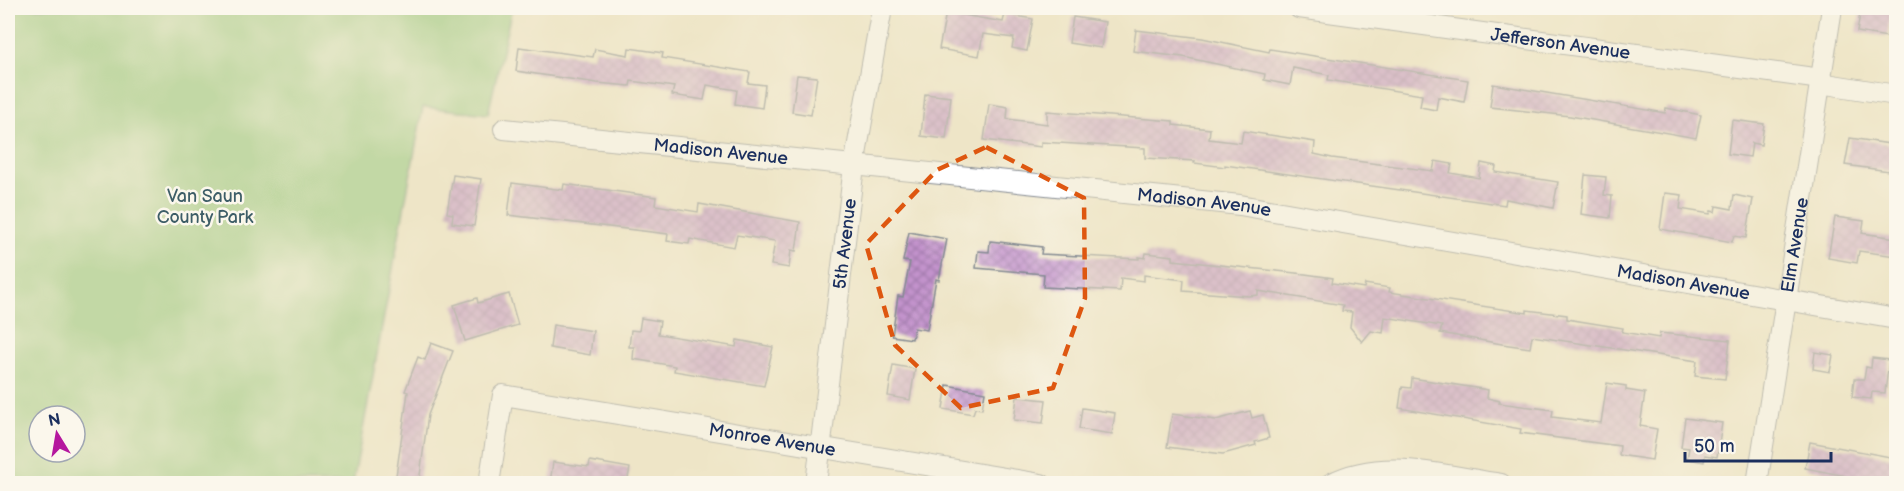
<svg xmlns="http://www.w3.org/2000/svg" width="1904" height="491" viewBox="0 0 1904 491" font-family="'Balsamiq Sans',sans-serif">
  <style>
    .park { fill: #8dc77b; stroke: #547b6c; stroke-width: 1.5; fill-rule: evenodd }
    .building { fill: url(#building-cross-hatch) }
    .lines { fill: none; stroke-linecap: round; stroke-linejoin: round }
    .minor-casing { stroke: #848a92; stroke-width: 22 }
    .minor { stroke: #fff; stroke-width: 20 }
    .marked { fill: none; stroke: #de5710; stroke-width: 4.5; stroke-dasharray: 12 8; stroke-linejoin: round }
    .labels { text-anchor: middle; stroke-width: 5; stroke-linejoin: round; paint-order: stroke }
    .street-label { font-size: 18px; fill: #1b2f5e; stroke: #fbf7ec }
    .park-label { font-size: 18px; fill: #3d5d67; stroke: #fbf7ec }
  </style>
  <defs>
    <pattern id="building-cross-hatch" width="8" height="8" patternUnits="userSpaceOnUse" patternTransform="scale(1.5)"><rect width="8" height="8" fill="#c393cc"/><path d="M0 0l8 8M0 8l8-8" fill="none" stroke="#9e78a9"/></pattern>
  </defs>
  <rect width="100%" height="100%" fill="#fbf7ec"/>
  <filter id="ink" filterUnits="userSpaceOnUse"><feTurbulence type="fractalNoise" baseFrequency=".0167" numOctaves="2"/><feDisplacementMap in="SourceGraphic" scale="12" xChannelSelector="R" yChannelSelector="G"/><feConvolveMatrix kernelMatrix="1 2 1 2 8 2 1 2 1" color-interpolation-filters="sRGB"/></filter>
  <filter id="wash" filterUnits="userSpaceOnUse"><feTurbulence type="fractalNoise" baseFrequency=".008" numOctaves="4" result="noise"/><feDisplacementMap in="SourceGraphic" scale="24" xChannelSelector="R" yChannelSelector="G"/><feGaussianBlur stdDeviation="1.35" result="paint"/><feColorMatrix in="noise" values="0 0 0 0 0 0 0 0 0 0 0 0 0 0 0 0 0 1.4 0 .05"/><feComposite in="paint" operator="in"/></filter>
  <g filter="url(#wash)">
    <rect width="100%" height="100%" fill="#eee5c7"/>
    <!-- park -->
    <path class="park" d="M8 8H512L488 114 423 107 353 483H8ZM39 416H75V452H39Z"/>
    <g id="blocks">
      <!-- building -->
      <g class="building">
        <polygon points="1861,8 1892,8 1887,37 1857,32"/>
        <polygon points="946,12 1003,22 1005,14 1033,19 1027,51 1012,48 1014,38 983,34 979,56 939,49"/>
        <polygon points="1073,17 1105,22 1101,48 1069,43"/>
        <polygon points="1136,30 1202,38 1269,52 1270,49 1468,80 1464,102 1438,97 1436,110 1420,107 1422,95 1328,80 1329,75 1293,68 1290,85 1264,80 1265,74 1183,57 1133,51"/>
        <polygon points="519,47 593,57 595,49 628,55 629,48 663,53 662,58 750,72 748,83 765,85 762,108 735,104 737,90 707,85 704,100 672,95 674,87 631,81 630,86 597,83 516,71"/>
        <polygon points="797,75 817,77 811,115 792,112"/>
        <polygon points="1493,84 1665,113 1666,108 1701,115 1696,138 1570,116 1490,107"/>
        <polygon points="925,94 951,97 946,139 921,136"/>
        <polygon points="989,104 1008,107 1007,119 1047,124 1047,111 1173,121 1173,125 1210,129 1209,139 1241,143 1243,131 1315,142 1314,154 1332,158 1433,171 1435,161 1452,164 1450,173 1479,178 1481,163 1496,166 1495,172 1558,182 1553,208 1506,199 1505,205 1225,165 1225,167 1194,163 1195,161 1145,158 1145,148 1041,142 1041,147 984,140"/>
        <polygon points="1732,120 1764,124 1761,145 1752,143 1750,157 1728,154"/>
        <polygon points="1850,138 1896,145 1896,172 1845,165"/>
        <polygon points="453,175 481,179 474,226 452,223 453,214 447,213"/>
        <polygon points="1585,175 1606,177 1604,195 1612,196 1610,218 1581,214"/>
        <polygon points="512,183 563,190 564,184 656,197 655,205 698,212 699,204 800,222 796,251 791,250 789,268 771,265 775,241 737,235 734,247 690,239 689,244 667,241 668,234 508,215"/>
        <polygon points="1665,193 1682,195 1680,209 1710,214 1711,211 1715,212 1716,206 1732,209 1734,195 1753,199 1746,238 1734,236 1732,242 1660,229"/>
        <polygon points="1835,217 1864,221 1862,233 1896,238 1896,256 1859,251 1857,263 1828,258"/>
        <polygon points="909,232 947,239 939,280 936,279 927,330 914,328 912,339 892,336 898,296 903,297 910,262 903,261"/>
        <polygon points="990,241 1042,247 1041,254 1139,259 1139,257 1145,258 1146,253 1173,256 1173,260 1305,274 1333,278 1332,283 1364,288 1365,284 1390,288 1389,292 1527,313 1527,310 1567,315 1567,319 1623,328 1622,332 1659,338 1660,333 1730,340 1725,379 1695,376 1697,361 1532,336 1530,348 1502,344 1440,333 1442,326 1385,317 1383,333 1371,331 1362,342 1350,327 1352,312 1342,311 1343,305 1258,291 1258,295 1249,296 1183,291 1184,280 1144,275 1144,281 1121,278 1120,291 1043,287 1044,274 976,268 978,251 989,252"/>
        <polygon points="509,294 518,325 465,341 454,305 477,298 478,303"/>
        <polygon points="641,318 660,321 658,334 736,347 737,340 773,347 764,386 674,371 675,366 633,359 634,347 629,347 631,330 639,331"/>
        <polygon points="553,325 593,331 590,355 550,348"/>
        <polygon points="431,343 453,351 428,415 419,483 395,483 408,392 405,391 418,357 425,360"/>
        <polygon points="1815,352 1833,355 1830,372 1813,369"/>
        <polygon points="1872,358 1889,360 1885,393 1872,392 1871,399 1852,397 1854,379 1864,379 1866,367 1871,368"/>
        <polygon points="893,365 915,369 910,400 888,396"/>
        <polygon points="1412,378 1488,390 1487,398 1500,401 1499,403 1553,410 1552,417 1601,423 1607,383 1626,386 1626,390 1645,393 1640,426 1657,429 1652,460 1619,455 1620,446 1520,433 1521,429 1399,408 1402,387 1411,388"/>
        <polygon points="947,385 985,392 982,409 975,408 973,414 943,409"/>
        <polygon points="1017,397 1046,400 1043,423 1014,420"/>
        <polygon points="1082,408 1115,413 1112,434 1079,429"/>
        <polygon points="1250,411 1252,418 1263,415 1269,438 1255,442 1256,445 1223,454 1167,447 1172,414 1216,420"/>
        <polygon points="1685,418 1722,423 1717,457 1705,455 1704,462 1687,459 1689,448 1681,447"/>
        <polygon points="1810,442 1896,458 1896,483 1845,483 1846,476 1805,468"/>
        <polygon points="590,461 630,468 627,483 550,483 553,462 589,467"/>
      </g>
    </g>
  </g>
  <g filter="url(#ink)">
    <use href="#blocks" fill-opacity="0" stroke="#848a92" stroke-width="1.5"/>
    <g class="lines">
      <!-- minor casing -->
      <g class="minor-casing">
        <g id="minor">
          <path id="s1" d="M1299 8 1821 79"/>
          <polyline points="1820,83 1896,95"/>
          <path id="s2" d="M504 129 1240 205 1896 319"/>
          <path id="s3" d="M489 484 503 395 1041 484"/>
          <path id="s4" d="M816 484 854 166 882 8"/>
          <path d="M1330 484C1383 456 1444 476 1501 484"/>
          <path id="s5" d="M1757 484 1832 8"/>
        </g>
      </g>
      <!-- minor -->
      <use href="#minor" class="minor"/>
    </g>
  </g>
  <!-- marked area -->
  <path d="M0 0H1904V491H0ZM986 147 1084 198 1085 298 1053 388 961 408 895 345 866 244 937 170Z" fill="#eee5c7" fill-opacity=".55" fill-rule="evenodd"/>
  <path class="marked" d="M986 147 1084 198 1085 298 1053 388 961 408 895 345 866 244 937 170Z"/>
  <g class="labels">
    <!-- street labels -->
    <g class="street-label">
      <text dy="6" stroke="none"><textPath href="#s1" startOffset="264">Jefferson Avenue</textPath></text>
      <text dy="6" stroke="none"><textPath href="#s2" startOffset="218">Madison Avenue</textPath></text>
      <text dy="6" stroke="none"><textPath href="#s2" startOffset="704">Madison Avenue</textPath></text>
      <text dy="6" stroke="none"><textPath href="#s4" startOffset="242">5th Avenue</textPath></text>
      <text dy="6" stroke="none"><textPath href="#s5" startOffset="242">Elm Avenue</textPath></text>
      <text dy="6" stroke="none"><textPath href="#s2" startOffset="1190">Madison Avenue</textPath></text>
      <text dy="6" stroke="none"><textPath href="#s3" startOffset="363">Monroe Avenue</textPath></text>
    </g>
    <!-- park labels -->
    <g class="park-label">
      <text x="205" y="202">Van Saun<tspan x="205" dy="21">County Park</tspan></text>
    </g>
  </g>
  <!-- margin -->
  <rect width="1904" height="491" fill="none" stroke="#fbf7ec" stroke-width="30"/>
  <!-- north arrow -->
  <g transform="translate(57 434) rotate(349)"><circle r="28" fill="#fbf7ec" stroke="#a1a7b3" stroke-width="1.5"/>
  <path d="M0-4.5L10 22L0 15L-10 22Z" fill="#b5179e"/>
  <text y="-9" font-size="16" font-weight="bold" text-anchor="middle" fill="#1b2f5e">N</text>
  </g>
  <!-- scale -->
  <path d="M1685 452v9h146v-9" fill="none" stroke="#1b2f5e" stroke-width="3"/>
  <text x="1694" y="452" font-size="18" fill="#1b2f5e" stroke="#fbf7ec" stroke-width="4.5" paint-order="stroke">50 m</text>
</svg>
